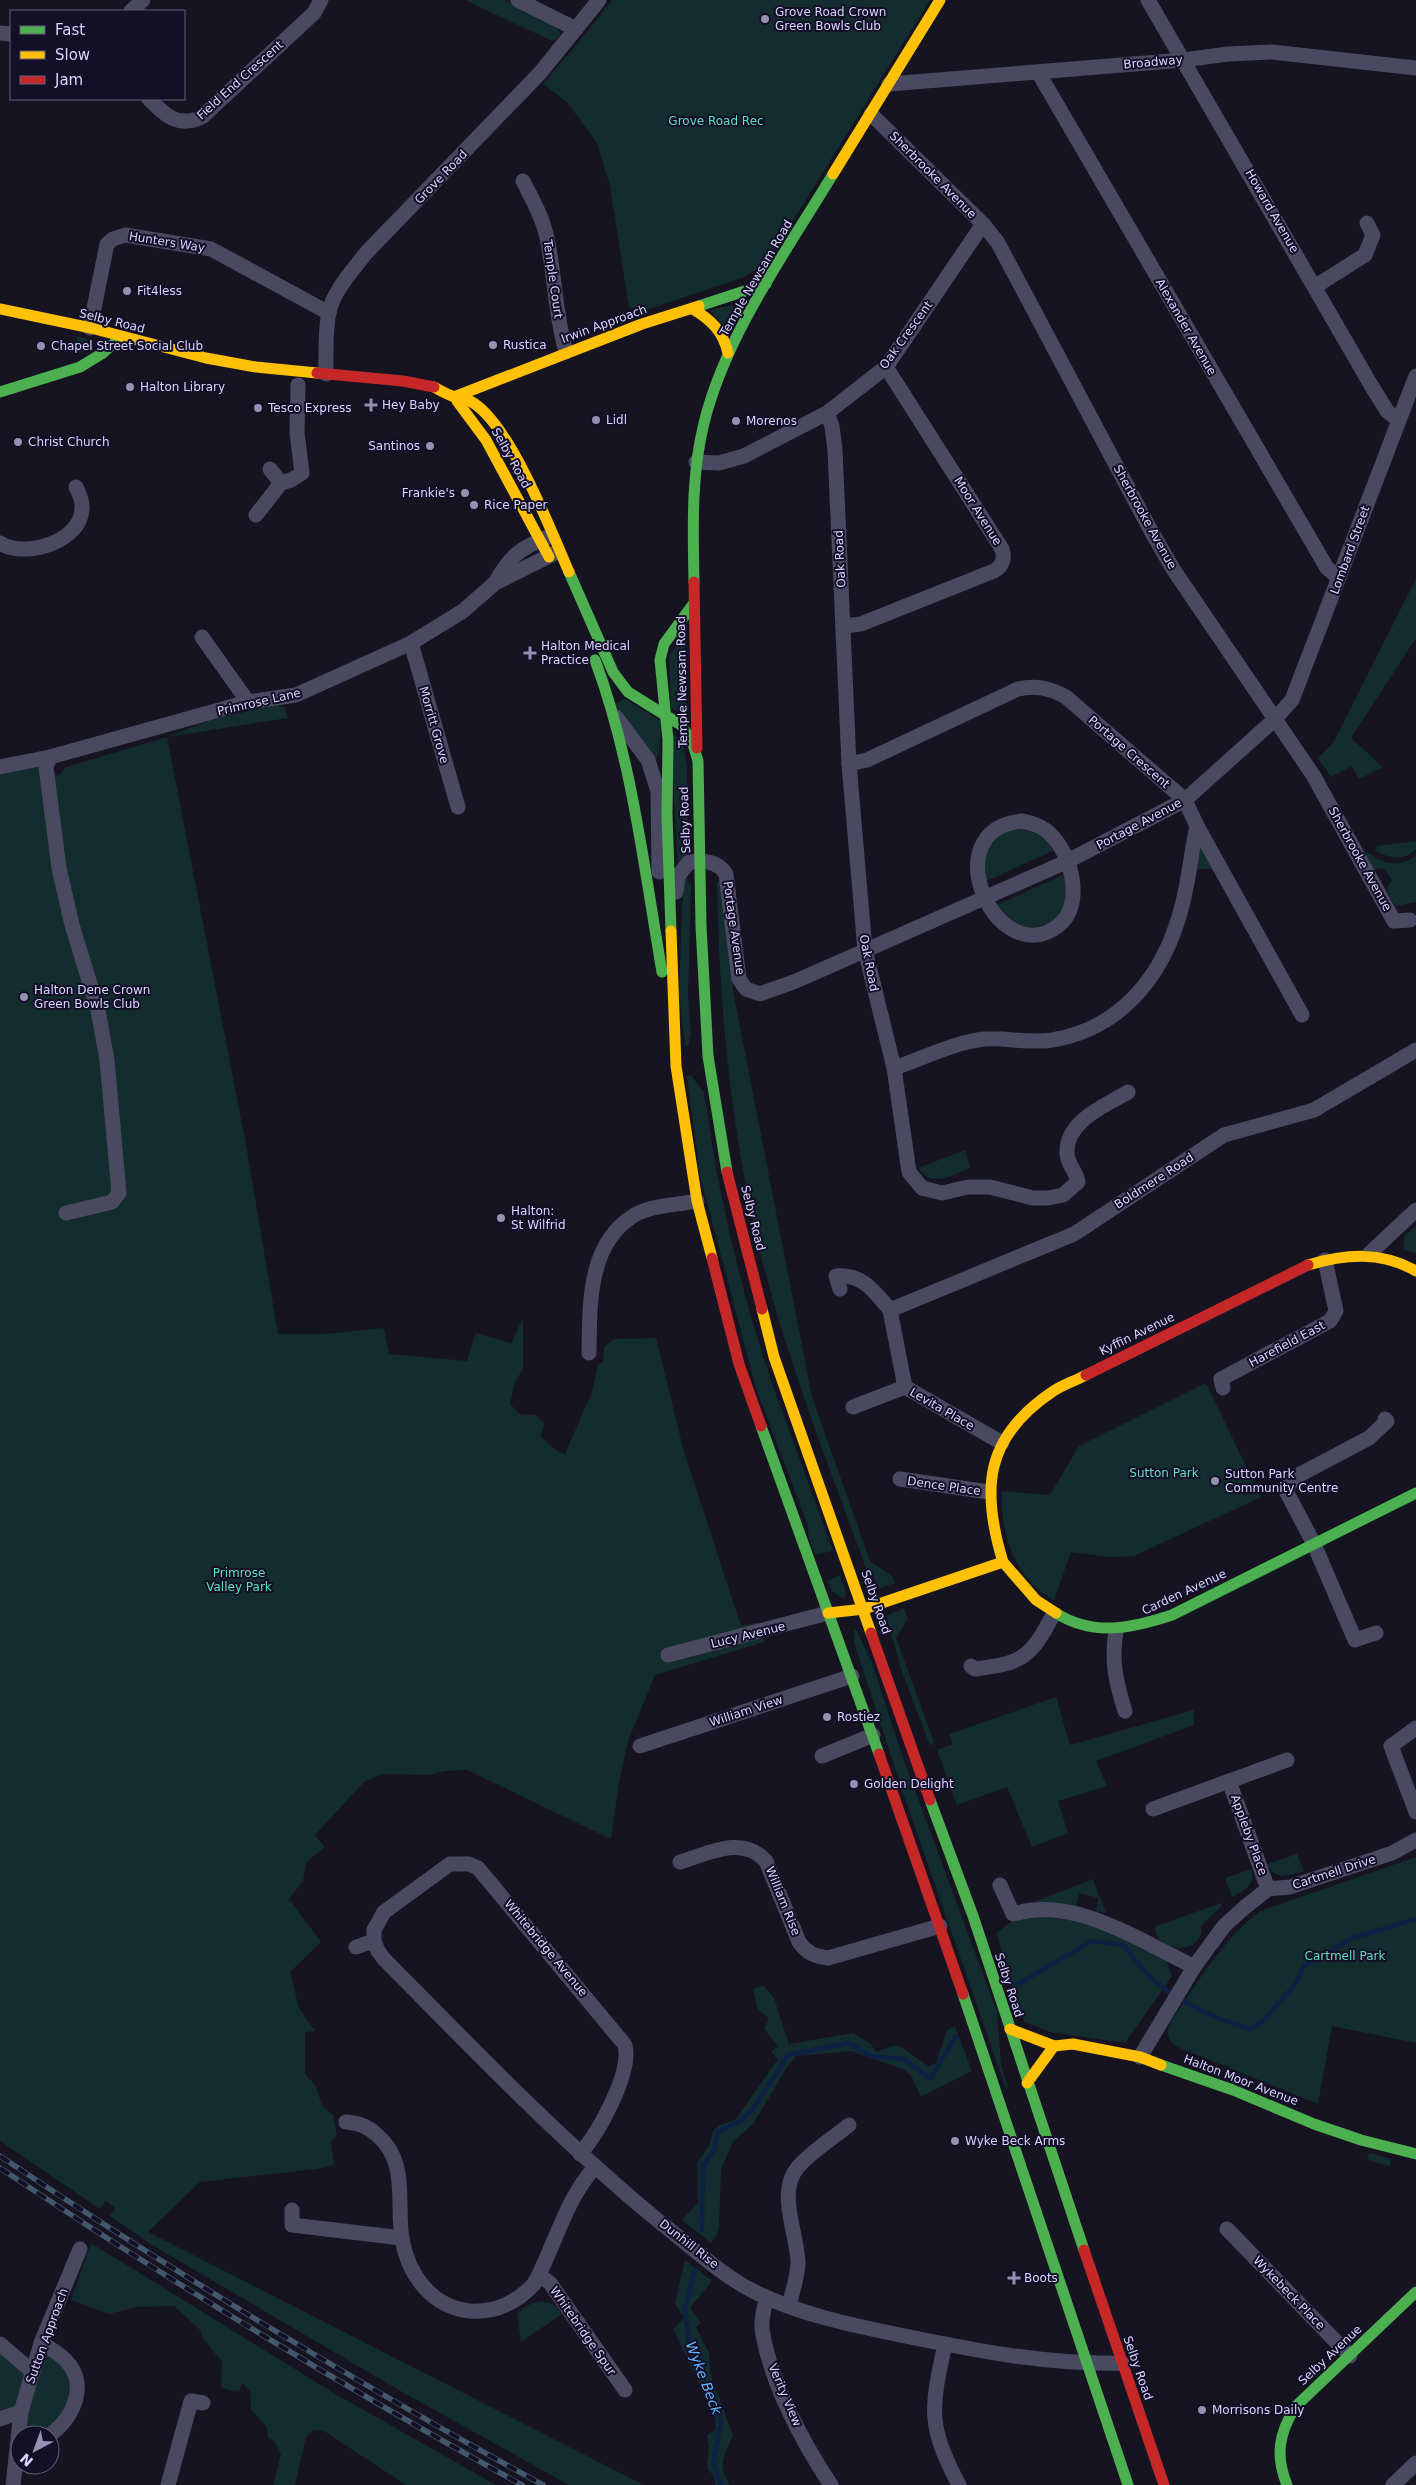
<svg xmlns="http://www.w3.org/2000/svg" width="1416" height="2485" viewBox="0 0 1416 2485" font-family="'DejaVu Sans',sans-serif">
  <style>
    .green { fill: #132c2d }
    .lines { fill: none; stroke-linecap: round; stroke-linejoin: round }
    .stream { stroke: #0d2144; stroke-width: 4.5 }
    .street { stroke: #4a4962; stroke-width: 15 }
    .fast { stroke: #4caf50; stroke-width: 11 }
    .slow { stroke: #ffc107; stroke-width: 11 }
    .jam { stroke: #c62828; stroke-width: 11 }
    .rail-casing { stroke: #43596b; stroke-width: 5.5 }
    .rail { stroke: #130f26; stroke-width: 4; stroke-dasharray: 11; stroke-linecap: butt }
    .poi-dot { fill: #9591b1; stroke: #130f26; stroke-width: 2 }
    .labels { text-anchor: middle; stroke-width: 4; stroke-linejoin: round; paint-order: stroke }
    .poi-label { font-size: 12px; fill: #d9d4ff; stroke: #130f26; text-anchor: start }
    .street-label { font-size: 12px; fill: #d9d4ff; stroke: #130f26 }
    .park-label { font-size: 12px; fill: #5fe0c0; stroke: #130f26 }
    .water-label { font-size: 14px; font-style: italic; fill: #62b6ff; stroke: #130f26 }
  </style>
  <rect width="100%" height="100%" fill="#161421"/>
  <!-- green -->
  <g class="green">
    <polygon points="465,0 504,0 556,25 561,36 552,41"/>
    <polygon points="612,0 930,0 766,264 744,277 637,313 636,307 629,308 610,186 597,143 567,102 543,84 582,38"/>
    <polygon points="732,305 741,314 729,333 710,310"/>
    <polygon points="77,336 87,339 89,345 88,349 77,354"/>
    <polygon points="1416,579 1416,638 1351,738 1383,767 1359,779 1352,766 1331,777 1318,758 1333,743"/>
    <polygon points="684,635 686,714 685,715 671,708 669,656"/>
    <polygon points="625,699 661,721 659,752 654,765 615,704"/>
    <polygon points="278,704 285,708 288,718 167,737 246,1145 278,1334 325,1334 384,1328 389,1354 467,1361 476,1333 511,1343 523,1318 523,1369 515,1382 510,1404 520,1414 535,1415 545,1424 540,1436 554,1449 565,1454 592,1392 598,1365 603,1362 604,1347 614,1339 656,1338 684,1452 741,1626 757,1622 764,1642 655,1675 628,1741 619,1782 611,1839 467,1770 445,1771 429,1775 382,1774 364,1782 315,1835 325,1847 306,1862 303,1881 289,1899 321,1942 290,1972 299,2008 315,2031 305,2032 305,2074 316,2086 322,2106 333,2115 337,2135 331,2142 334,2165 317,2169 200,2182 148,2232 644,2485 569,2485 404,2393 152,2245 110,2216 115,2208 106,2201 100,2209 0,2141 0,775 37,766 43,770 45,777 59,775 66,767 167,737 211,720"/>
    <polygon points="670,728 683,745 687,765 688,852 678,863"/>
    <path d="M1027 828C1040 833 1047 838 1055 850L984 882 985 848 1003 831Z"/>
    <polygon points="1197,841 1215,869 1200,869 1193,873"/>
    <path d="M1416 841V849C1404 861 1389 859 1375 850L1377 846Z"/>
    <path d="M1364 852C1370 853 1373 856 1378 859 1392 866 1404 864 1416 856V902L1396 906 1390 898 1387 888 1392 880 1384 868 1374 869Z"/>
    <polygon points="1065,874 1069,897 1059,919 1026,931 994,906"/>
    <polygon points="686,876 691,886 688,994 691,1034 688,1046 685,1045 679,993 683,881"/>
    <path d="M717 882H721L734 996 812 1397 870 1561 892 1576 895 1583 878 1589 872 1573 868 1574C830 1468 787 1362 760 1252 731 1131 719 1007 717 882Z"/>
    <polygon points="691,1075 704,1092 717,1174 731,1240 751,1318 772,1383 833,1551 815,1555 809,1538 807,1523 756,1388 700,1176 687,1076"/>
    <path d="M965 1150 970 1168C952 1175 932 1189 918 1168Z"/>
    <polygon points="1416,1226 1416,1254 1404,1249 1404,1236"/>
    <path d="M1206 1383 1261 1497 1134 1556 1109 1557 1071 1552 1054 1600C1015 1580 1000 1533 1002 1491L1050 1495 1079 1446Z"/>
    <polygon points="840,1575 846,1593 844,1599 833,1592 827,1581"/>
    <polygon points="904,1608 908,1619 896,1638 934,1742 930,1746 902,1672 886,1616"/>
    <polygon points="856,1629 873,1665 899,1747 997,2012 1001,2064 1008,2088 1006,2089 902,1790 854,1642 854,1630"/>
    <polygon points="1056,1697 1070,1745 1194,1710 1194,1725 1096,1761 1107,1786 1058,1801 1068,1833 1032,1847 1007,1787 957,1805 937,1750 953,1744 949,1734"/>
    <path d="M1297 1854 1304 1871C1289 1876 1276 1881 1267 1864Z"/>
    <path d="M1416 1857V2043L1332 2026 1318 2104 1175 2046C1167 2038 1166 2033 1170 2023 1197 1983 1222 1940 1260 1911Z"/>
    <path d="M1251 1869C1256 1886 1245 1890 1232 1897L1225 1878Z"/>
    <polygon points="1093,1879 1106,1913 1096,1911 1099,1898 1079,1893 1076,1907 1036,1905 1034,1902"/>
    <path d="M1221 1903 1222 1906 1201 1926C1205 1948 1174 1954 1161 1941 1157 1937 1156 1931 1154 1927Z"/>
    <path d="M1028 1916C1056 1918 1083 1919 1109 1930 1130 1939 1146 1952 1168 1959L1167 1963 1172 1976 1125 2043 1050 2032 1024 2022 996 1933 1014 1920Z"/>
    <polygon points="763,1985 774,1998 789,2044 853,2033 871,2044 876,2052 895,2045 904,2049 928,2066 936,2063 947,2030 955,2026 972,2071 921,2097 911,2076 905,2070 851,2051 796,2056 787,2067 753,2124 733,2142 721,2169 719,2227 716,2236 711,2243 682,2220 698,2203 697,2163 710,2144 713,2131 718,2126 736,2119 778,2059 771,2052 778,2046 764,2029 769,2018 758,2010 753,1989"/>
    <polygon points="1369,2153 1391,2159 1390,2166 1367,2160"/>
    <polygon points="91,2243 332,2392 496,2485 406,2485 324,2431 314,2430 306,2437 295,2485 273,2485 281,2454 274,2441 268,2438 267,2427 251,2410 250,2391 242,2383 239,2392 221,2388 222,2362 202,2337 201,2331 174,2306 136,2307 109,2314 71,2300"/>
    <path d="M685 2260 712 2281 690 2308 701 2323 696 2327 709 2353 710 2373 733 2435C725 2457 716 2462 730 2485H715V2479L707 2467 709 2447 707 2435 716 2430 715 2416 673 2329 684 2318 675 2304Z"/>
    <polygon points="543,2301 553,2304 562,2314 521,2342 517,2313 532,2303"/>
    <polygon points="41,2343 63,2357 76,2402 50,2435 20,2435 21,2412 0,2419 0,2344 33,2372"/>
  </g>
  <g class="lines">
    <!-- stream -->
    <g class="stream">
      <path d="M1018 1984 1092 1941 1123 1945C1134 1957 1144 1973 1157 1983 1184 2004 1216 2019 1250 2029L1264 2020 1280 2001 1294 1986 1304 1966 1353 1938 1416 1919"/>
      <polyline points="702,2230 703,2166 714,2150 718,2132 742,2120 753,2109 788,2055 849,2043 870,2056 904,2059 930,2079 956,2036"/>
      <polyline points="695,2269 685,2309 689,2343 721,2422 713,2463 721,2485"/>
    </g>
    <!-- street -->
    <g class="street">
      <polyline points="518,0 576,29"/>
      <polyline points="1148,0 1371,385 1387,411 1398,420"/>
      <polyline points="131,11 143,0"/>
      <polyline points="0,33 11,34"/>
      <polyline points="1038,72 1327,568 1339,578"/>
      <polyline points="889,84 1183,60 1228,54 1272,52 1416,68"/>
      <path d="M149 99C166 116 178 128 202 117L314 13 321 0"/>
      <polyline points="871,114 983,224 998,243 1150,529 1173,569 1313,775 1394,921 1410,920"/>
      <path d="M523 181C532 199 543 218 547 238 555 275 555 315 566 352"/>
      <polyline points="1316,286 1365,255 1373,235 1367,223"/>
      <polyline points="90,328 107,244 113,239 125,235 211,249 329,313"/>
      <path d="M326 374C326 354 325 331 329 312 334 290 353 270 366 253L540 73 599 0"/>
      <path d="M827 413 832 426 835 450 849 764 865 950 894 1068 909 1172 922 1188 942 1193 968 1187H990L1033 1198H1048L1063 1195 1078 1182C1076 1171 1068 1165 1067 1154 1065 1121 1105 1106 1128 1092"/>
      <polyline points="696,462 719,463 744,456 827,413 886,367 983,224"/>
      <polyline points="270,469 281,483"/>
      <polyline points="256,515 281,483 291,480 302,473 297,433 298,385"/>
      <path d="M0 543C24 559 81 542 82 509 83 502 79 493 76 487"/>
      <path d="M495 583C509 557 520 548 548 537"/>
      <path d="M843 626 861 624 994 571C1003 566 1005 558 1002 549L886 367"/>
      <polyline points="202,637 248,702"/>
      <polyline points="411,643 458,807"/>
      <polyline points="616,717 648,760 658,791 659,872"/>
      <polyline points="50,757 46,767 59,868 72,925 98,1010 107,1060 119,1193 112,1202 66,1213"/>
      <path d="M849 764 867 760 1018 689C1036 685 1050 688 1066 697L1185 800 1197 826 1302 1015"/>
      <polyline points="0,767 50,757 248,702 296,695 411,643 463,611 495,583 557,552"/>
      <path d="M1022 821C1030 823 1037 824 1044 829 1070 846 1087 904 1058 926 997 972 932 830 1022 821Z"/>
      <path d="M676 892 678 876 689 862C702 860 718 861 726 874L739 979 746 989 760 994 796 981 1066 862 1185 800 1274 720 1292 700 1416 376"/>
      <path d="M894 1068C921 1059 955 1042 984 1039 1006 1037 1029 1044 1052 1040 1116 1030 1158 982 1177 923 1188 892 1190 857 1197 826"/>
      <polyline points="1369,1254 1416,1210"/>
      <path d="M840 1289 836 1276C863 1274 874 1291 890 1310"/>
      <path d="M589 1353C590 1306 587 1245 633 1216 650 1205 678 1205 697 1201"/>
      <polyline points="905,1387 890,1310 1074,1234 1224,1135 1314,1110 1416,1050"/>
      <polyline points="1223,1388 1221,1379 1330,1321 1336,1311 1325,1260"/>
      <polyline points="853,1407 905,1387 1002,1443"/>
      <polyline points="900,1479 989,1492"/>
      <path d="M1116 1631C1111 1660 1116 1683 1125 1711"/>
      <polyline points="1376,1633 1355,1640 1313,1542 1285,1489 1297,1476 1369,1438 1387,1421 1385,1419"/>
      <polyline points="668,1655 828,1613"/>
      <path d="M971 1666 975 1669C1022 1664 1031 1657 1053 1615"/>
      <polyline points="1416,1728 1391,1746 1416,1812"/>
      <polyline points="640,1746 852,1676"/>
      <polyline points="822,1756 873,1735"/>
      <polyline points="1229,1781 1268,1889"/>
      <polyline points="1153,1809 1287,1760"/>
      <path d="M680 1862C710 1853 742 1835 766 1861L799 1942C807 1953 814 1956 828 1958L940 1926"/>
      <path d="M1000 1885 1013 1914C1059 1900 1106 1922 1146 1942 1162 1951 1178 1958 1194 1967"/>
      <path d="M374 1941V1930L384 1912 450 1864H469L478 1868 625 2045C632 2073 599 2132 580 2154"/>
      <path d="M356 1947 374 1941 378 1951 384 1959C474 2050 562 2142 661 2223 688 2244 723 2276 753 2291 798 2314 851 2325 900 2335 973 2350 1047 2365 1122 2363"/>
      <polyline points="1140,2057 1194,1967 1224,1926 1245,1907 1268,1889 1290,1887 1392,1853 1416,1840"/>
      <path d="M346 2122C359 2123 367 2126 377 2135 409 2162 396 2202 402 2239 408 2275 432 2307 470 2311 495 2313 517 2302 534 2284 555 2246 565 2200 595 2167"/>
      <polyline points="292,2210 292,2225 402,2238"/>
      <polyline points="1227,2229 1350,2356"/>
      <polyline points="539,2275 550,2283 625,2390"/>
      <path d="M767 2298C763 2310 760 2322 763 2335 772 2385 803 2443 831 2485"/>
      <path d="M789 2305C793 2291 797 2278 798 2264 798 2234 776 2192 798 2167 812 2151 833 2138 849 2125"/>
      <path d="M41 2343C48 2347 55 2351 61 2356 91 2380 75 2416 50 2435"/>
      <polyline points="0,2344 33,2372"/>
      <path d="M945 2344C931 2409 927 2424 959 2485"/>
      <polyline points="0,2419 21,2412"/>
      <polyline points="13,2485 21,2412 27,2391 41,2343 80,2249"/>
      <polyline points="168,2485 191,2401 203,2403"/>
      <polyline points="1393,2485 1416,2463"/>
    </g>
    <!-- fast -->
    <g class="fast">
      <polyline points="699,306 766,284"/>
      <polyline points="0,392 80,367 103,353 121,337"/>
      <polyline points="569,572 613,672 628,692 681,725 692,741 698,761 701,926 708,1056 727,1172"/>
      <path d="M694 582C693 529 691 475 704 423 726 334 786 252 833 174"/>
      <path d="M595 660C632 759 644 868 662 972"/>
      <polyline points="671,931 667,815 668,740 660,660 664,644 694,603"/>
      <polyline points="761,1426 879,1754"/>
      <path d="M1056 1613C1093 1637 1133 1628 1172 1615L1416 1493"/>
      <polyline points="930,1800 973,1916 1084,2250"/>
      <polyline points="963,1994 1128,2485"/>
      <polyline points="1161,2065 1233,2090 1314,2124 1361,2140 1416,2154"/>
      <path d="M1287 2485C1275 2455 1279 2434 1295 2407L1416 2292"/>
    </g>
    <!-- slow -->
    <g class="slow">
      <polyline points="833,174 940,0"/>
      <polyline points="0,309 91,328 206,358 256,367 317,373"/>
      <path d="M693 309C711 320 723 331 728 353"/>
      <path d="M434 387C441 391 448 395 455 397 460 399 465 398 470 401 509 421 551 531 569 572"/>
      <polyline points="454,397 642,324 699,306"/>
      <polyline points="457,401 486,440 549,557"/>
      <polyline points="671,931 676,1066 697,1201 712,1258"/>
      <path d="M1308 1265C1346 1254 1381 1251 1416 1271"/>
      <polyline points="762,1309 774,1357 871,1633"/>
      <path d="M1003 1562C981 1490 984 1438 1052 1392 1062 1385 1075 1381 1086 1375"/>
      <polyline points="828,1613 864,1609 1003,1562 1036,1600 1056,1613"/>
      <polyline points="1010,2029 1054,2046 1073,2044 1140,2057 1161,2065"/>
      <polyline points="1027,2083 1054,2046"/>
    </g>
    <!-- jam -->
    <g class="jam">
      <polyline points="317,373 403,381 434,387"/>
      <polyline points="694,582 697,748"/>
      <polyline points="727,1172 762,1309"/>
      <polyline points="712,1258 739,1364 761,1426"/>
      <polyline points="1086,1375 1308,1265"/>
      <polyline points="871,1633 930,1800"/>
      <polyline points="879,1754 963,1994"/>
      <polyline points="1084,2250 1164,2485"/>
    </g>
    <!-- rail casing -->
    <g class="rail-casing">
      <g id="rail">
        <path d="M0 2156C176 2274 357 2383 543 2485"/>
        <path d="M0 2168C169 2281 344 2387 522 2485"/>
      </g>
    </g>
    <!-- rail -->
    <use href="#rail" class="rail"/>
  </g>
  <!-- markers -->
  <g class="poi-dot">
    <circle cx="765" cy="19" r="5"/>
    <circle cx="127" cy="291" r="5"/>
    <circle cx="493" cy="345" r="5"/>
    <circle cx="41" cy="346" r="5"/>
    <circle cx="130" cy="387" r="5"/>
    <path d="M368.5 397.5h5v5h5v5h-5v5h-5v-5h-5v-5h5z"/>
    <circle cx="258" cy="408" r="5"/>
    <circle cx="596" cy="420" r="5"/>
    <circle cx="736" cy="421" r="5"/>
    <circle cx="18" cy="442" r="5"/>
    <circle cx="430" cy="446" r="5"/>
    <circle cx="465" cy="493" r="5"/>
    <circle cx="474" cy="505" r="5"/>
    <path d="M527.5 645.5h5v5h5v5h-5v5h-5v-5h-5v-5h5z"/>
    <circle cx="24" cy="997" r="5"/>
    <circle cx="501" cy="1218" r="5"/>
    <circle cx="1215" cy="1481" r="5"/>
    <circle cx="827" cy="1717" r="5"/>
    <circle cx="854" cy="1784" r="5"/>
    <circle cx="955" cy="2141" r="5"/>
    <path d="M1011.5 2270.5h5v5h5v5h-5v5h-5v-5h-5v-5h5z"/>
    <circle cx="1202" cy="2410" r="5"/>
  </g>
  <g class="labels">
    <!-- poi labels -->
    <g class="poi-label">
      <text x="775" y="16">Grove Road Crown<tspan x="775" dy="14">Green Bowls Club</tspan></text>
      <text x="137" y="295">Fit4less</text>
      <text x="503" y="349">Rustica</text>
      <text x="51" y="350">Chapel Street Social Club</text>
      <text x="140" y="391">Halton Library</text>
      <text x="382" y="409">Hey Baby</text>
      <text x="268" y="412">Tesco Express</text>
      <text x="606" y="424">Lidl</text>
      <text x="746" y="425">Morenos</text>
      <text x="28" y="446">Christ Church</text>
      <text x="420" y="450" text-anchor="end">Santinos</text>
      <text x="455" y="497" text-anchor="end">Frankie's</text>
      <text x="484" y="509">Rice Paper</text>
      <text x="541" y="650">Halton Medical<tspan x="541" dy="14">Practice</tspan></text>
      <text x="34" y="994">Halton Dene Crown<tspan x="34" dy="14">Green Bowls Club</tspan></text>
      <text x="511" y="1215">Halton:<tspan x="511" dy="14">St Wilfrid</tspan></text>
      <text x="1225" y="1478">Sutton Park<tspan x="1225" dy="14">Community Centre</tspan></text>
      <text x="837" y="1721">Rostiez</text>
      <text x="864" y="1788">Golden Delight</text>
      <text x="965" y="2145">Wyke Beck Arms</text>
      <text x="1024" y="2282">Boots</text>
      <text x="1212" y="2414">Morrisons Daily</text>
    </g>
    <!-- street labels -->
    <g class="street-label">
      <text transform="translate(1153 62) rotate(-5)" y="4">Broadway</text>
      <text transform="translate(240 80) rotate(-42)" y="4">Field End Crescent</text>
      <text transform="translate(933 175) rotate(45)" y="4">Sherbrooke Avenue</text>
      <text transform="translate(441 177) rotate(-46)" y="4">Grove Road</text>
      <text transform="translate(1272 211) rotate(60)" y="4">Howard Avenue</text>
      <text transform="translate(167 242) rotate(9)" y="4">Hunters Way</text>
      <text transform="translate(756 278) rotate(-60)" y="4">Temple Newsam Road</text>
      <text transform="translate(553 279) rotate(82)" y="4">Temple Court</text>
      <text transform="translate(112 321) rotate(14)" y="4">Selby Road</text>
      <text transform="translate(604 324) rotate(-20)" y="4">Irwin Approach</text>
      <text transform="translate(1186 327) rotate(60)" y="4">Alexander Avenue</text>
      <text transform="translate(906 335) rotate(-54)" y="4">Oak Crescent</text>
      <text transform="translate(511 458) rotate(61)" y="4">Selby Road</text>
      <text transform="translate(978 511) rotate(58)" y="4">Moor Avenue</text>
      <text transform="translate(1145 517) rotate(61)" y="4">Sherbrooke Avenue</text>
      <text transform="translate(1350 550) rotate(-70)" y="4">Lombard Street</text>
      <text transform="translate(840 559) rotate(-93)" y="4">Oak Road</text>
      <text transform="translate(682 682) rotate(-91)" y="4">Temple Newsam Road</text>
      <text transform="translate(259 702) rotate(-13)" y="4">Primrose Lane</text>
      <text transform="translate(434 725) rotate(74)" y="4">Morritt Grove</text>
      <text transform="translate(1129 752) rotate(41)" y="4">Portage Crescent</text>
      <text transform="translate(685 820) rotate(-92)" y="4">Selby Road</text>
      <text transform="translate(1139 824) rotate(-28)" y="4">Portage Avenue</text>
      <text transform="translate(1360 859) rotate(61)" y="4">Sherbrooke Avenue</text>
      <text transform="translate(734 928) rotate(82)" y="4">Portage Avenue</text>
      <text transform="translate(869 963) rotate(79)" y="4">Oak Road</text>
      <text transform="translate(1154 1181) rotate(-33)" y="4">Boldmere Road</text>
      <text transform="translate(753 1218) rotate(76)" y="4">Selby Road</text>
      <text transform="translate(1137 1334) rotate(-26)" y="4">Kyffin Avenue</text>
      <text transform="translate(1287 1344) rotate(-28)" y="4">Harefield East</text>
      <text transform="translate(942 1409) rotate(30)" y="4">Levita Place</text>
      <text transform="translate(944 1486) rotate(8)" y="4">Dence Place</text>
      <text transform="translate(1184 1592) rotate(-25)" y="4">Carden Avenue</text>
      <text transform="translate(876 1602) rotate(71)" y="4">Selby Road</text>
      <text transform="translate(748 1635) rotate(-14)" y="4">Lucy Avenue</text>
      <text transform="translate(746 1711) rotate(-18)" y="4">William View</text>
      <text transform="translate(1249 1835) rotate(70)" y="4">Appleby Place</text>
      <text transform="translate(1334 1872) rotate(-18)" y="4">Cartmell Drive</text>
      <text transform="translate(783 1901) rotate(68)" y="4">William Rise</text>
      <text transform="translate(546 1948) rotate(50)" y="4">Whitebridge Avenue</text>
      <text transform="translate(1009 1985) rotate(72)" y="4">Selby Road</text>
      <text transform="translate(1241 2080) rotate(21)" y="4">Halton Moor Avenue</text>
      <text transform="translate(689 2244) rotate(38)" y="4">Dunhill Rise</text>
      <text transform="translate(1289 2293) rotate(46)" y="4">Wykebeck Place</text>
      <text transform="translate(583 2331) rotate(55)" y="4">Whitebridge Spur</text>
      <text transform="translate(47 2336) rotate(-70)" y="4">Sutton Approach</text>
      <text transform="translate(1330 2355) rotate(-43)" y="4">Selby Avenue</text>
      <text transform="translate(1138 2368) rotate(71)" y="4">Selby Road</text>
      <text transform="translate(785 2395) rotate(67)" y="4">Verity View</text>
    </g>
    <!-- park labels -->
    <g class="park-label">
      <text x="716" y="125">Grove Road Rec</text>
      <text x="1164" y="1477">Sutton Park</text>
      <text x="239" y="1577">Primrose<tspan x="239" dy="14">Valley Park</tspan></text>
      <text x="1345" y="1960">Cartmell Park</text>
    </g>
    <!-- water labels -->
    <g class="water-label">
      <text transform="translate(704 2378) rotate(69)" y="5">Wyke Beck</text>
    </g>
  </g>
  <!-- legend -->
  <rect x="10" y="10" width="175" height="90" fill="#130f26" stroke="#625e7d"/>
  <rect x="20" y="26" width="25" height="8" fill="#4caf50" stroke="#625e7d"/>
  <text x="55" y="35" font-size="15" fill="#d9d4ff">Fast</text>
  <rect x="20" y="51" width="25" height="8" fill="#ffc107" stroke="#625e7d"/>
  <text x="55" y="60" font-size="15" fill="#d9d4ff">Slow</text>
  <rect x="20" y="76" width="25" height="8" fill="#c62828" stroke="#625e7d"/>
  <text x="55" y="85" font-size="15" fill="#d9d4ff">Jam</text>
  <!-- north arrow -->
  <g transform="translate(35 2450) rotate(221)"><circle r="24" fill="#130f26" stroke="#625e7d"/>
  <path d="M0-4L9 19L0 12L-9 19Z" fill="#9591b1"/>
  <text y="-8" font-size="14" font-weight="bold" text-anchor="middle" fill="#d9d4ff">N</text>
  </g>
</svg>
